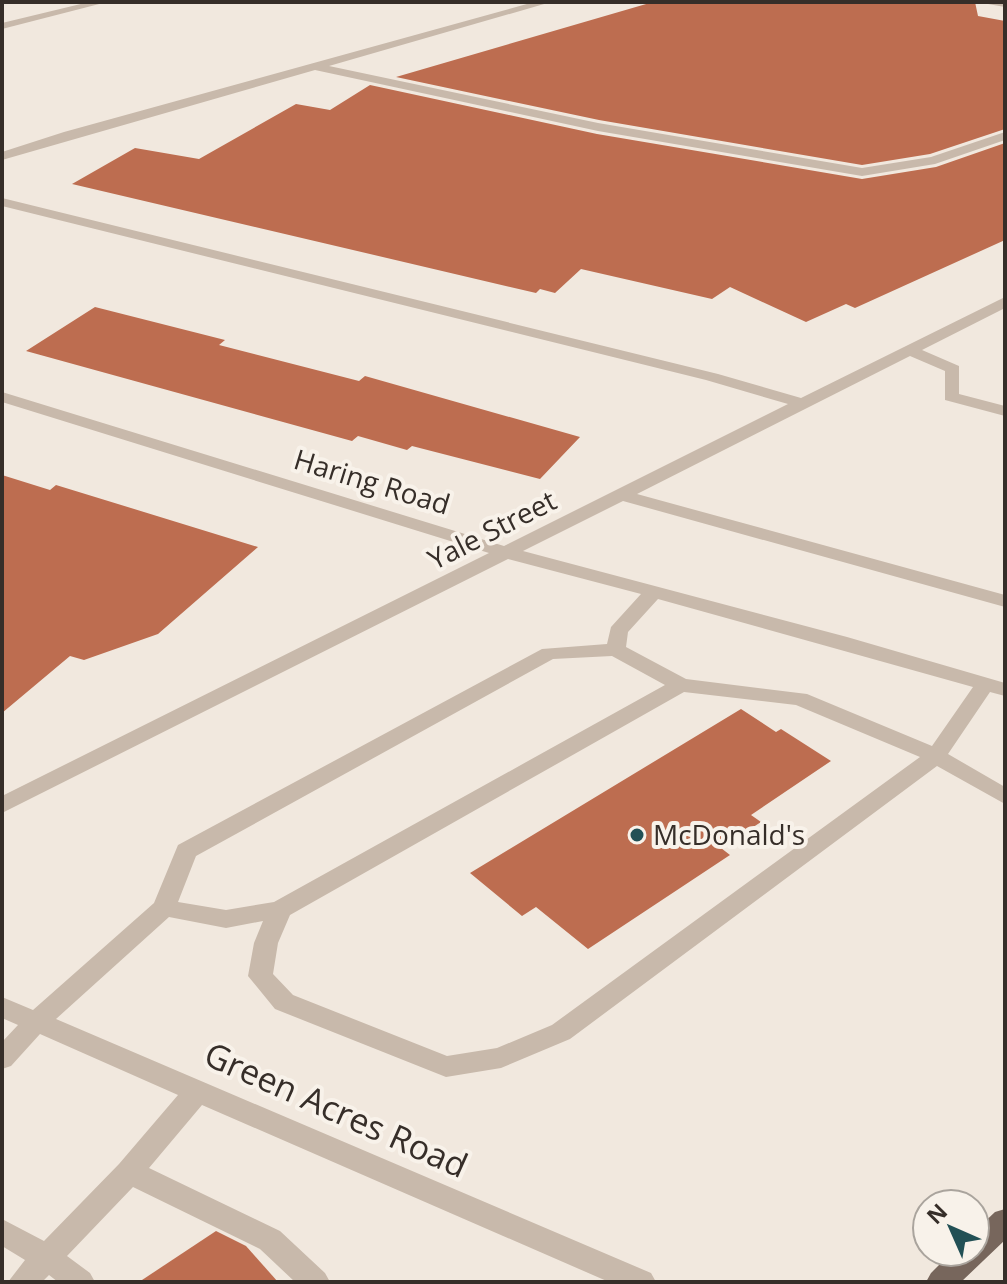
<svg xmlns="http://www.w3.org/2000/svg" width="1007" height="1284" viewBox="0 0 1007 1284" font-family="'Open Sans',sans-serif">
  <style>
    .building { fill: #bd6d50 }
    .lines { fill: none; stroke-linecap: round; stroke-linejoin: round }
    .minor { fill: #c8b9ab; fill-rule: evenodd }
    .major { fill: #77665c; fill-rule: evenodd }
    .poi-dot { fill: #225055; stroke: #f8f2ea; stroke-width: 3 }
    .labels { text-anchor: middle; stroke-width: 8; stroke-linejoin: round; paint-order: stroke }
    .street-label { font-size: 28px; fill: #362e29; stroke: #f8f2ea }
    .poi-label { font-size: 28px; fill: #362e29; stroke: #f8f2ea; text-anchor: start }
    .near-street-label { font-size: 34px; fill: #362e29; stroke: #f8f2ea }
  </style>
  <rect width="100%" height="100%" fill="#f1e8de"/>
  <!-- building -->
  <g class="building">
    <polygon points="653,2 975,2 978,16 1005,21 1005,129 930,154 862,165 599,120 396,77"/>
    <polygon points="370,85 597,134 862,179 936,167 1005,143 1005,240 855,308 846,304 806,322 730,287 712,299 581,269 555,293 540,289 536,293 72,184 135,148 199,159 296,104 330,110"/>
    <polygon points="95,307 225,340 219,345 359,381 365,376 580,437 540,479 412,446 407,450 358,436 352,441 26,351"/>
    <polygon points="2,475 50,490 56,485 258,547 158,634 84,660 70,656 2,713"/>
    <polygon points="741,709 776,732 781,729 831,761 751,815 761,822 721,848 730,855 588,949 536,907 522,916 470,873"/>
    <polygon points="216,1231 246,1246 278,1282 139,1282"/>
  </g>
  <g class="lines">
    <!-- minor -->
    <g class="minor">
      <polygon points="89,2 107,2 2,29 2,23"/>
      <polygon points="534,2 551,2 329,66 598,123 862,168 931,157 1005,132 1005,140 935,164 862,176 598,131 315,70 2,160 2,152 64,132"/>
      <polygon points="987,2 1005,2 1005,7 988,4"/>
      <path d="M2 198 718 374 801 398 1005 297V308L922 350 959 366V394L1005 406V416L945 400V371L910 356 637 494 1005 595V607L623 501 523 551 847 637 1005 683V696L990 692 948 754 1005 787V804L937 766 570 1039 501 1068 446 1077 275 1009 248 976 254 943 263 921 226 928 169 917 56 1019 651 1273 656 1282H609L202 1105 149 1168 280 1231 325 1273 330 1282H295L260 1249 133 1187 67 1256 90 1273 95 1282H58L49 1275 42 1282H8L25 1260 2 1246V1219L44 1241 119 1164 178 1095 40 1034 11 1066 2 1069V1042L18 1025 2 1018V997L33 1010 154 903 178 845 542 649 607 644 611 627 641 594 508 559 2 813V796L489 553 2 402V392L504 546 788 404 706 380 2 206ZM658 599 973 687 932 746 807 694 686 679 626 647 628 632ZM612 656 665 685 274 902 226 910 178 902 196 856 553 659ZM684 692 796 705 920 757 552 1025 497 1048 447 1056 293 995 273 974 278 943 290 915Z"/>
    </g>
    <!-- major -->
    <polygon class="major" points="1005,1209 1005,1240 961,1282 926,1282 931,1273 952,1252 975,1252 975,1231 995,1212"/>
  </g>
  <!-- markers -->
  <circle class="poi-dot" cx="637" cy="835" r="8"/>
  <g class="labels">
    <!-- street labels -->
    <g class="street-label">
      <text transform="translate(372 482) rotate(17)" y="10">Haring Road</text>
      <text transform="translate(492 530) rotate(-27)" y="10">Yale Street</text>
    </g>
    <!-- poi labels -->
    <g class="poi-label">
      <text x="653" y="845">McDonald's</text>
    </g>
    <!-- near-street labels -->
    <g class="near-street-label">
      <text transform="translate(336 1110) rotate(24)" y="12">Green Acres Road</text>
    </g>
  </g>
  <!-- border -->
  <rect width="1007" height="1284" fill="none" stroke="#362e29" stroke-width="8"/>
  <!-- north arrow -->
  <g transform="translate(951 1228) rotate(315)"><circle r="38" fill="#f8f2ea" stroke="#aaa49d" stroke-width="2"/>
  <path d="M0-6L14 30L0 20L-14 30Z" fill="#225055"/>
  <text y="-12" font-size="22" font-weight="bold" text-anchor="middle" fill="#362e29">N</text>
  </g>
</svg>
